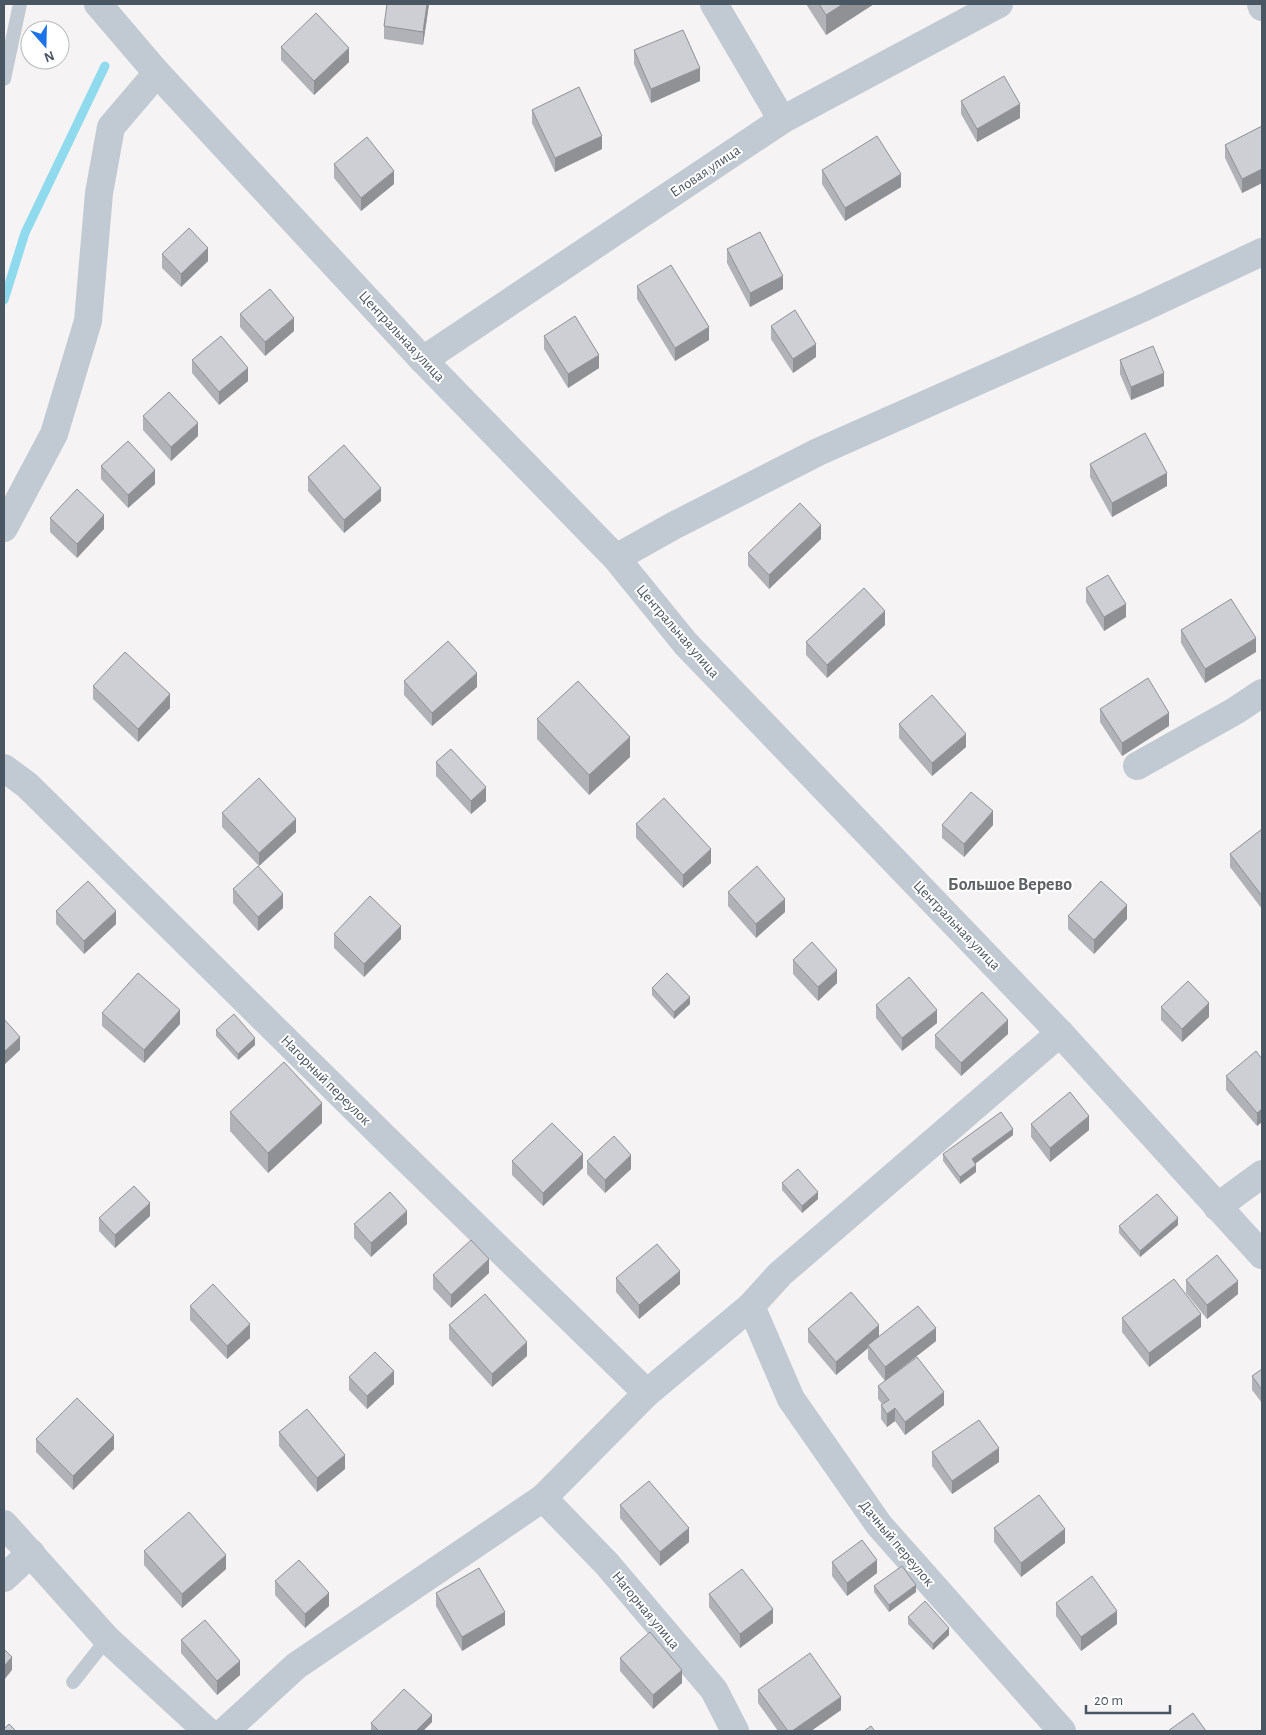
<svg xmlns="http://www.w3.org/2000/svg" width="1266" height="1735" viewBox="0 0 1266 1735" font-family="'Alegreya Sans',sans-serif">
  <style>
    .lines { fill: none; stroke-linecap: round; stroke-linejoin: round }
    .stream { stroke: #90daee; stroke-width: 9 }
    .lane { stroke: #c1cad2; stroke-width: 14 }
    .street { stroke: #c1cad2; stroke-width: 28 }
    .wall { fill: #b0b2b7 }
    .shaded-wall { fill: #909195 }
    .building { fill: #cdcfd5; stroke: #909195 }
    .labels { text-anchor: middle; stroke-width: 4; stroke-linejoin: round; paint-order: stroke }
    .street-label { font-size: 15px; fill: #4a5661; stroke: #fff }
    .quarter-label { font-size: 18px; font-weight: bold; fill: #5f6368; stroke: #fff }
  </style>
  <rect width="100%" height="100%" fill="#f5f3f3"/>
  <g class="lines">
    <!-- stream -->
    <polyline class="stream" points="4,300 25,233 105,66"/>
    <!-- lane -->
    <g class="lane">
      <polyline points="4,79 20,4"/>
      <polyline points="73,1682 107,1639"/>
    </g>
    <!-- street -->
    <g class="street">
      <polyline points="98,4 157,73 423,360 616,558 686,644 1060,1033 1262,1255"/>
      <polyline points="714,4 782,120"/>
      <polyline points="1261,4 1262,7"/>
      <polyline points="423,360 782,120 999,4"/>
      <polyline points="4,528 54,434 88,321 99,193 111,127 157,73"/>
      <polyline points="616,558 673,526 818,452 1147,306 1262,252"/>
      <polyline points="1137,766 1235,711 1262,693"/>
      <polyline points="4,768 27,785 388,1141 647,1393"/>
      <polyline points="1217,1207 1262,1174"/>
      <polyline points="751,1306 791,1399 879,1525 1062,1731"/>
      <polyline points="543,1498 607,1564 714,1690 735,1731"/>
      <polyline points="4,1524 107,1639 207,1731"/>
      <polyline points="4,1578 31,1553"/>
      <polyline points="225,1731 296,1666 543,1498 647,1393 751,1306 780,1274 1060,1033"/>
    </g>
  </g>
  <!-- wall -->
  <g class="wall">
    <polygon points="429,4 423,45 384,39 384,26"/>
    <polygon points="806,4 874,4 826,35"/>
    <polygon points="281,47 349,62 314,95 281,60"/>
    <polygon points="634,50 700,81 651,103 634,64"/>
    <polygon points="961,101 1020,118 977,142 961,114"/>
    <polygon points="532,110 602,149 555,172 532,123"/>
    <polygon points="1262,126 1262,183 1242,193 1225,158 1225,145"/>
    <polygon points="334,164 394,184 361,211 334,178"/>
    <polygon points="822,170 901,187 845,221 822,184"/>
    <polygon points="727,249 783,289 750,307 727,263"/>
    <polygon points="162,254 208,261 181,287 162,268"/>
    <polygon points="637,286 709,340 675,361 637,299"/>
    <polygon points="240,314 294,331 265,356 240,327"/>
    <polygon points="771,326 816,357 793,373 771,339"/>
    <polygon points="544,336 599,368 568,388 544,349"/>
    <polygon points="192,360 248,381 219,405 192,373"/>
    <polygon points="1120,360 1164,386 1131,400 1120,374"/>
    <polygon points="143,416 198,436 171,461 143,430"/>
    <polygon points="1090,464 1167,486 1112,517 1090,477"/>
    <polygon points="101,466 155,484 128,508 101,479"/>
    <polygon points="308,477 381,501 344,533 308,491"/>
    <polygon points="50,518 104,529 77,558 50,532"/>
    <polygon points="821,539 769,589 748,566 748,553"/>
    <polygon points="1086,588 1126,617 1104,631 1086,602"/>
    <polygon points="885,625 827,678 806,655 806,642"/>
    <polygon points="1181,630 1256,652 1205,683 1181,643"/>
    <polygon points="404,681 477,687 432,726 404,695"/>
    <polygon points="93,686 170,708 138,742 93,699"/>
    <polygon points="1100,709 1169,726 1122,756 1100,722"/>
    <polygon points="537,719 630,757 589,795 537,739"/>
    <polygon points="899,724 966,747 932,776 899,738"/>
    <polygon points="436,762 486,801 471,814 436,776"/>
    <polygon points="222,813 296,832 259,866 222,827"/>
    <polygon points="636,824 711,863 683,888 636,838"/>
    <polygon points="942,825 993,825 964,857 942,838"/>
    <polygon points="1262,829 1262,909 1230,867 1230,854"/>
    <polygon points="233,889 283,908 258,931 233,903"/>
    <polygon points="728,892 785,912 756,938 728,906"/>
    <polygon points="56,911 116,924 84,954 56,924"/>
    <polygon points="1068,916 1127,919 1094,954 1068,929"/>
    <polygon points="334,934 401,939 364,977 334,948"/>
    <polygon points="793,960 837,983 818,1001 793,974"/>
    <polygon points="652,988 690,1004 674,1019 652,995"/>
    <polygon points="876,1005 937,1023 902,1051 876,1018"/>
    <polygon points="1161,1007 1209,1017 1182,1042 1161,1020"/>
    <polygon points="102,1013 180,1024 144,1063 102,1026"/>
    <polygon points="216,1030 255,1045 238,1060 216,1036"/>
    <polygon points="1008,1034 961,1076 935,1048 935,1035"/>
    <polygon points="1262,1059 1257,1126 1226,1090 1226,1076"/>
    <polygon points="230,1112 322,1123 268,1173 230,1131"/>
    <polygon points="1031,1124 1089,1130 1050,1162 1031,1137"/>
    <polygon points="1013,1135 975,1164 976,1172 960,1184 943,1161 943,1154"/>
    <polygon points="512,1161 583,1168 543,1206 512,1175"/>
    <polygon points="587,1161 631,1169 605,1193 587,1174"/>
    <polygon points="782,1183 818,1199 802,1213 782,1190"/>
    <polygon points="150,1216 115,1248 99,1231 99,1218"/>
    <polygon points="354,1224 407,1224 371,1257 354,1238"/>
    <polygon points="1178,1225 1140,1257 1119,1233 1119,1226"/>
    <polygon points="489,1273 451,1308 433,1289 433,1275"/>
    <polygon points="616,1278 680,1284 639,1319 616,1292"/>
    <polygon points="1186,1280 1238,1294 1207,1319 1186,1293"/>
    <polygon points="190,1306 250,1338 227,1359 190,1320"/>
    <polygon points="1122,1318 1201,1327 1149,1367 1122,1332"/>
    <polygon points="449,1325 527,1356 492,1387 449,1339"/>
    <polygon points="808,1329 879,1336 936,1341 885,1381 868,1359 868,1348 836,1375 808,1342"/>
    <polygon points="1262,1369 1262,1403 1252,1390 1252,1376"/>
    <polygon points="349,1377 394,1384 367,1409 349,1390"/>
    <polygon points="878,1386 944,1405 905,1435 895,1421 887,1427 881,1419 881,1405 882,1404 878,1399"/>
    <polygon points="279,1432 345,1469 317,1492 279,1446"/>
    <polygon points="36,1439 114,1449 73,1490 36,1452"/>
    <polygon points="932,1452 999,1462 952,1494 932,1466"/>
    <polygon points="620,1505 689,1542 660,1566 620,1518"/>
    <polygon points="994,1528 1065,1543 1021,1577 994,1542"/>
    <polygon points="144,1551 226,1569 182,1608 144,1565"/>
    <polygon points="832,1562 877,1573 847,1596 832,1576"/>
    <polygon points="275,1581 329,1606 305,1628 275,1595"/>
    <polygon points="874,1586 916,1592 889,1612 874,1592"/>
    <polygon points="436,1593 505,1625 462,1651 436,1606"/>
    <polygon points="709,1594 773,1623 740,1648 709,1607"/>
    <polygon points="1056,1603 1117,1624 1081,1651 1056,1616"/>
    <polygon points="908,1617 949,1635 933,1650 908,1624"/>
    <polygon points="181,1640 240,1675 217,1695 181,1653"/>
    <polygon points="620,1658 682,1683 653,1709 620,1671"/>
    <polygon points="758,1690 841,1710 811,1731 778,1731 758,1703"/>
    <polygon points="432,1722 423,1731 372,1731 371,1730 371,1723"/>
  </g>
  <!-- shaded-wall -->
  <g class="shaded-wall">
    <polygon points="427,4 429,4 423,45 423,32"/>
    <polygon points="843,4 874,4 826,35 826,15"/>
    <polygon points="349,48 349,62 314,95 314,81"/>
    <polygon points="700,68 700,81 651,103 651,89"/>
    <polygon points="1020,104 1020,118 977,142 977,129"/>
    <polygon points="602,136 602,149 555,172 555,158"/>
    <polygon points="1262,169 1262,183 1242,193 1242,179"/>
    <polygon points="394,171 394,184 361,211 361,198"/>
    <polygon points="901,174 901,187 845,221 845,208"/>
    <polygon points="208,248 208,261 181,287 181,274"/>
    <polygon points="783,276 783,289 750,307 750,293"/>
    <polygon points="294,318 294,331 265,356 265,342"/>
    <polygon points="709,327 709,340 675,361 675,348"/>
    <polygon points="816,344 816,357 793,373 793,359"/>
    <polygon points="599,355 599,368 568,388 568,374"/>
    <polygon points="248,368 248,381 219,405 219,392"/>
    <polygon points="1164,373 1164,386 1131,400 1131,387"/>
    <polygon points="198,423 198,436 171,461 171,447"/>
    <polygon points="155,470 155,484 128,508 128,495"/>
    <polygon points="1167,473 1167,486 1112,517 1112,503"/>
    <polygon points="381,488 381,501 344,533 344,520"/>
    <polygon points="104,515 104,529 77,558 77,544"/>
    <polygon points="821,525 821,539 769,589 769,575"/>
    <polygon points="1126,604 1126,617 1104,631 1104,617"/>
    <polygon points="885,611 885,625 827,678 827,665"/>
    <polygon points="1256,638 1256,652 1205,683 1205,669"/>
    <polygon points="477,673 477,687 432,726 432,713"/>
    <polygon points="170,694 170,708 138,742 138,729"/>
    <polygon points="1169,713 1169,726 1122,756 1122,743"/>
    <polygon points="966,734 966,747 932,776 932,763"/>
    <polygon points="630,737 630,757 589,795 589,775"/>
    <polygon points="486,787 486,801 471,814 471,801"/>
    <polygon points="993,811 993,825 964,857 964,844"/>
    <polygon points="296,819 296,832 259,866 259,853"/>
    <polygon points="711,849 711,863 683,888 683,875"/>
    <polygon points="283,894 283,908 258,931 258,917"/>
    <polygon points="785,899 785,912 756,938 756,924"/>
    <polygon points="1127,905 1127,919 1094,954 1094,940"/>
    <polygon points="116,911 116,924 84,954 84,941"/>
    <polygon points="401,926 401,939 364,977 364,964"/>
    <polygon points="837,970 837,983 818,1001 818,987"/>
    <polygon points="690,997 690,1004 674,1019 674,1012"/>
    <polygon points="1209,1003 1209,1017 1182,1042 1182,1029"/>
    <polygon points="180,1010 180,1024 144,1063 144,1050"/>
    <polygon points="937,1010 937,1023 902,1051 902,1038"/>
    <polygon points="1008,1020 1008,1034 961,1076 961,1063"/>
    <polygon points="20,1037 20,1050 4,1065 4,1052"/>
    <polygon points="255,1038 255,1045 238,1060 238,1054"/>
    <polygon points="322,1103 322,1123 268,1173 268,1153"/>
    <polygon points="1262,1109 1262,1122 1257,1126 1257,1113"/>
    <polygon points="1089,1116 1089,1130 1050,1162 1050,1148"/>
    <polygon points="1013,1129 1013,1135 972,1166 972,1159"/>
    <polygon points="583,1154 583,1168 543,1206 543,1193"/>
    <polygon points="631,1155 631,1169 605,1193 605,1180"/>
    <polygon points="976,1165 976,1172 960,1184 960,1177"/>
    <polygon points="818,1192 818,1199 802,1213 802,1206"/>
    <polygon points="150,1203 150,1216 115,1248 115,1235"/>
    <polygon points="407,1211 407,1224 371,1257 371,1243"/>
    <polygon points="1178,1218 1178,1225 1140,1257 1140,1251"/>
    <polygon points="489,1259 489,1273 451,1308 451,1295"/>
    <polygon points="680,1271 680,1284 639,1319 639,1305"/>
    <polygon points="1238,1281 1238,1294 1207,1319 1207,1305"/>
    <polygon points="1201,1314 1201,1327 1149,1367 1149,1353"/>
    <polygon points="250,1324 250,1338 227,1359 227,1346"/>
    <polygon points="879,1325 879,1338 868,1345 868,1348 836,1375 836,1362"/>
    <polygon points="936,1328 936,1341 885,1381 885,1367"/>
    <polygon points="527,1342 527,1356 492,1387 492,1374"/>
    <polygon points="394,1371 394,1384 367,1409 367,1396"/>
    <polygon points="944,1392 944,1405 905,1435 905,1422"/>
    <polygon points="895,1408 895,1421 887,1427 887,1414"/>
    <polygon points="114,1435 114,1449 73,1490 73,1476"/>
    <polygon points="999,1448 999,1462 952,1494 952,1481"/>
    <polygon points="345,1455 345,1469 317,1492 317,1478"/>
    <polygon points="689,1528 689,1542 660,1566 660,1552"/>
    <polygon points="1065,1529 1065,1543 1021,1577 1021,1563"/>
    <polygon points="226,1555 226,1569 182,1608 182,1594"/>
    <polygon points="877,1560 877,1573 847,1596 847,1583"/>
    <polygon points="916,1585 916,1592 889,1612 889,1605"/>
    <polygon points="329,1593 329,1606 305,1628 305,1614"/>
    <polygon points="773,1609 773,1623 740,1648 740,1634"/>
    <polygon points="1117,1611 1117,1624 1081,1651 1081,1637"/>
    <polygon points="505,1612 505,1625 462,1651 462,1637"/>
    <polygon points="949,1628 949,1635 933,1650 933,1644"/>
    <polygon points="12,1657 12,1670 4,1680 4,1666"/>
    <polygon points="240,1661 240,1675 217,1695 217,1681"/>
    <polygon points="682,1670 682,1683 653,1709 653,1695"/>
    <polygon points="841,1697 841,1710 811,1731 792,1731"/>
    <polygon points="432,1715 432,1722 423,1731 416,1731"/>
  </g>
  <!-- building -->
  <g class="building">
    <polygon points="387,4 427,4 423,32 384,26"/>
    <polygon points="819,4 843,4 826,15"/>
    <polygon points="316,13 349,48 314,81 281,47"/>
    <polygon points="683,30 700,68 651,89 634,50"/>
    <polygon points="1004,76 1020,104 977,129 961,101"/>
    <polygon points="579,87 602,136 555,158 532,110"/>
    <polygon points="1262,126 1262,169 1242,179 1225,145"/>
    <polygon points="877,136 901,174 845,208 822,170"/>
    <polygon points="367,137 394,171 361,198 334,164"/>
    <polygon points="189,228 208,248 181,274 162,254"/>
    <polygon points="760,232 783,276 750,293 727,249"/>
    <polygon points="671,265 709,327 675,348 637,286"/>
    <polygon points="270,289 294,318 265,342 240,314"/>
    <polygon points="795,310 816,344 793,359 771,326"/>
    <polygon points="575,316 599,355 568,374 544,336"/>
    <polygon points="221,336 248,368 219,392 192,360"/>
    <polygon points="1153,346 1164,373 1131,387 1120,360"/>
    <polygon points="169,392 198,423 171,447 143,416"/>
    <polygon points="1145,433 1167,473 1112,503 1090,464"/>
    <polygon points="128,441 155,470 128,495 101,466"/>
    <polygon points="344,445 381,488 344,520 308,477"/>
    <polygon points="77,489 104,515 77,544 50,518"/>
    <polygon points="800,503 821,525 769,575 748,553"/>
    <polygon points="1108,575 1126,604 1104,617 1086,588"/>
    <polygon points="864,588 885,611 827,665 806,642"/>
    <polygon points="1231,599 1256,638 1205,669 1181,630"/>
    <polygon points="448,641 477,673 432,713 404,681"/>
    <polygon points="125,652 170,694 138,729 93,686"/>
    <polygon points="1148,678 1169,713 1122,743 1100,709"/>
    <polygon points="578,681 630,737 589,775 537,719"/>
    <polygon points="932,695 966,734 932,763 899,724"/>
    <polygon points="451,749 486,787 471,801 436,762"/>
    <polygon points="259,778 296,819 259,853 222,813"/>
    <polygon points="971,792 993,811 964,844 942,825"/>
    <polygon points="664,798 711,849 683,875 636,824"/>
    <polygon points="1262,829 1262,896 1230,854"/>
    <polygon points="258,866 283,894 258,917 233,889"/>
    <polygon points="757,866 785,899 756,924 728,892"/>
    <polygon points="88,881 116,911 84,941 56,911"/>
    <polygon points="1101,881 1127,905 1094,940 1068,916"/>
    <polygon points="370,896 401,926 364,964 334,934"/>
    <polygon points="812,942 837,970 818,987 793,960"/>
    <polygon points="138,973 180,1010 144,1050 102,1013"/>
    <polygon points="667,973 690,997 674,1012 652,988"/>
    <polygon points="909,977 937,1010 902,1038 876,1005"/>
    <polygon points="1188,981 1209,1003 1182,1029 1161,1007"/>
    <polygon points="982,992 1008,1020 961,1063 935,1035"/>
    <polygon points="234,1014 255,1038 238,1054 216,1030"/>
    <polygon points="4,1019 20,1037 4,1052"/>
    <polygon points="1256,1051 1262,1059 1262,1109 1257,1113 1226,1076"/>
    <polygon points="284,1062 322,1103 268,1153 230,1112"/>
    <polygon points="1070,1092 1089,1116 1050,1148 1031,1124"/>
    <polygon points="1001,1112 1013,1129 972,1159 976,1165 960,1177 943,1154"/>
    <polygon points="552,1123 583,1154 543,1193 512,1161"/>
    <polygon points="614,1136 631,1155 605,1180 587,1161"/>
    <polygon points="798,1169 818,1192 802,1206 782,1183"/>
    <polygon points="134,1186 150,1203 115,1235 99,1218"/>
    <polygon points="390,1192 407,1211 371,1243 354,1224"/>
    <polygon points="1157,1194 1178,1218 1140,1251 1119,1226"/>
    <polygon points="471,1240 489,1259 451,1295 433,1275"/>
    <polygon points="657,1244 680,1271 639,1305 616,1278"/>
    <polygon points="1217,1255 1238,1281 1207,1305 1186,1280"/>
    <polygon points="1174,1279 1201,1314 1149,1353 1122,1318"/>
    <polygon points="213,1284 250,1324 227,1346 190,1306"/>
    <polygon points="851,1292 879,1325 836,1362 808,1329"/>
    <polygon points="485,1294 527,1342 492,1374 449,1325"/>
    <polygon points="918,1306 936,1328 885,1367 868,1345"/>
    <polygon points="375,1352 394,1371 367,1396 349,1377"/>
    <polygon points="917,1357 944,1392 905,1422 895,1408 887,1414 881,1405 889,1400 878,1386"/>
    <polygon points="1262,1369 1262,1390 1252,1376"/>
    <polygon points="77,1398 114,1435 73,1476 36,1439"/>
    <polygon points="307,1409 345,1455 317,1478 279,1432"/>
    <polygon points="979,1420 999,1448 952,1481 932,1452"/>
    <polygon points="649,1481 689,1528 660,1552 620,1505"/>
    <polygon points="1039,1495 1065,1529 1021,1563 994,1528"/>
    <polygon points="189,1512 226,1555 182,1594 144,1551"/>
    <polygon points="862,1540 877,1560 847,1583 832,1562"/>
    <polygon points="299,1560 329,1593 305,1614 275,1581"/>
    <polygon points="902,1566 916,1585 889,1605 874,1586"/>
    <polygon points="479,1568 505,1612 462,1637 436,1593"/>
    <polygon points="742,1569 773,1609 740,1634 709,1594"/>
    <polygon points="1092,1576 1117,1611 1081,1637 1056,1603"/>
    <polygon points="925,1601 949,1628 933,1644 908,1617"/>
    <polygon points="205,1620 240,1661 217,1681 181,1640"/>
    <polygon points="650,1632 682,1670 653,1695 620,1658"/>
    <polygon points="4,1649 12,1657 4,1666"/>
    <polygon points="810,1653 841,1697 792,1731 788,1731 758,1690"/>
    <polygon points="404,1689 432,1715 416,1731 379,1731 371,1723"/>
    <polygon points="1193,1713 1206,1731 1168,1731"/>
    <polygon points="9,1724 16,1731 4,1731 4,1729"/>
    <polygon points="871,1726 875,1731 864,1731"/>
  </g>
  <g class="labels">
    <!-- street labels -->
    <g class="street-label">
      <text transform="translate(705 171) rotate(-34)" y="5">Еловая улица</text>
      <text transform="translate(402 336) rotate(47)" y="5">Центральная улица</text>
      <text transform="translate(678 631) rotate(49)" y="5">Центральная улица</text>
      <text transform="translate(957 925) rotate(46)" y="5">Центральная улица</text>
      <text transform="translate(326 1080) rotate(45)" y="5">Нагорный переулок</text>
      <text transform="translate(897 1543) rotate(50)" y="5">Дачный переулок</text>
      <text transform="translate(646 1610) rotate(50)" y="5">Нагорная улица</text>
    </g>
    <!-- quarter labels -->
    <g class="quarter-label">
      <text x="1010" y="890">Большое Верево</text>
    </g>
  </g>
  <!-- border -->
  <rect width="1266" height="1735" fill="none" stroke="#4a5661" stroke-width="10"/>
  <!-- north arrow -->
  <g transform="translate(45 45) rotate(160)"><circle r="24" fill="#ffffff" stroke="#b7bbc0"/>
  <path d="M0-4L9 19L0 12L-9 19Z" fill="#1a73e8"/>
  <text y="-8" font-size="14" font-weight="bold" text-anchor="middle" fill="#4a5661">N</text>
  </g>
  <!-- scale -->
  <path d="M1086 1705v8h84v-8" fill="none" stroke="#4a5661" stroke-width="2.5"/>
  <text x="1094" y="1705" font-size="15" fill="#4a5661" stroke="#ffffff" stroke-width="4" paint-order="stroke">20 m</text>
</svg>
